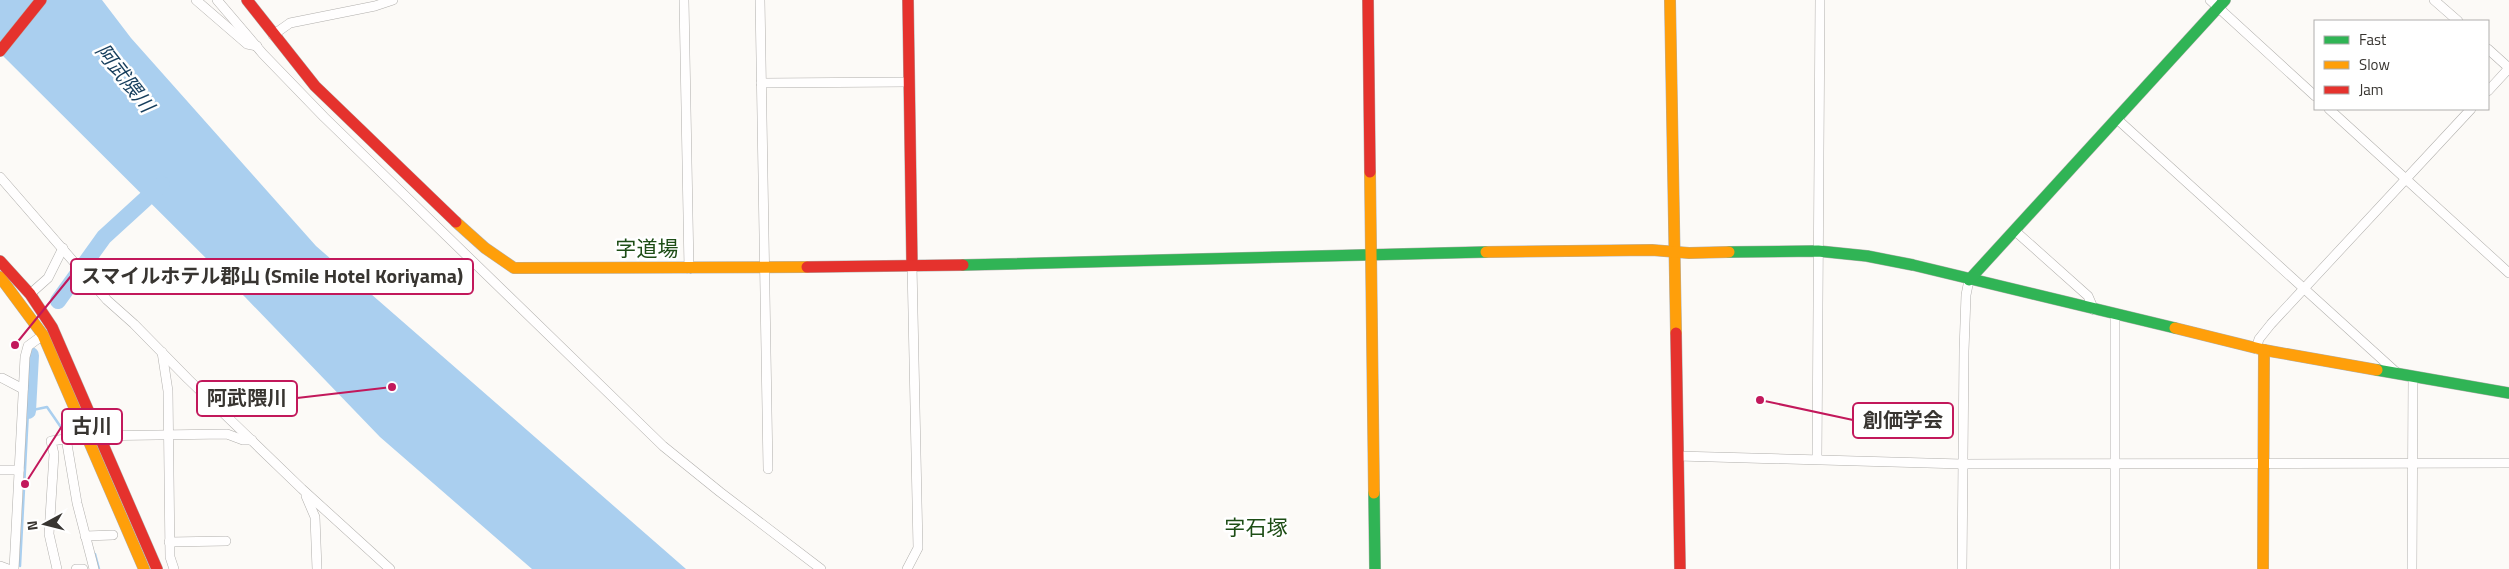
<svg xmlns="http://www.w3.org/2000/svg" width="2509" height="569" viewBox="0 0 2509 569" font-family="'Titillium Web','Noto Sans JP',sans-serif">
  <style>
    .water { fill: #aacfef }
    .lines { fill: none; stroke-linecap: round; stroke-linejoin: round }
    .stream { stroke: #aacfef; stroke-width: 2.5 }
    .river { stroke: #aacfef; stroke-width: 16 }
    .street-casing { stroke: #b1afac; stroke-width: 10 }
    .fast-casing { stroke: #b1afac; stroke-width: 12 }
    .slow-casing { stroke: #b1afac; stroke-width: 12 }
    .jam-casing { stroke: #b1afac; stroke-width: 12 }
    .street { stroke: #fffefe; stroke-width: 9 }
    .fast { stroke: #30b455; stroke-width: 11 }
    .slow { stroke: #ff9f0a; stroke-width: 11 }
    .jam { stroke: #e5322d; stroke-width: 11 }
    .labels { text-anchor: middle; stroke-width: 5; stroke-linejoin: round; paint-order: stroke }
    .water-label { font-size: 20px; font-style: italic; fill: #153d5c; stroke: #fff }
    .quarter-label { font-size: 21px; fill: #1d4d15; stroke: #fff }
    .leader { fill: none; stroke: #c2185b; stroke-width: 2 }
    .callout-dot { fill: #c2185b; stroke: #fff; stroke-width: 2 }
    .callout { fill: #fff; stroke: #c2185b; stroke-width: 2 }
    .callout-label { font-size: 20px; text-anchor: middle; font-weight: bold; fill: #383531 }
  </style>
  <rect width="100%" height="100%" fill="#fcfaf7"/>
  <!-- water -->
  <polygon class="water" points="0,0 102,0 131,38 316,246 686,569 532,569 380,437 245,297 0,53"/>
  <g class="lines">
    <!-- stream -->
    <g class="stream">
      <polyline points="95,554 99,569"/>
      <polyline points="20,566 28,411 47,407 67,436"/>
    </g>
    <!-- river -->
    <g class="river">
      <polyline points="58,301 104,237 162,184"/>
      <polyline points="28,411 31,355"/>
    </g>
    <!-- street casing -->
    <g class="street-casing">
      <g id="street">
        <polyline points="196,0 247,44 257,46"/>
        <polyline points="217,0 263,54 324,117 663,446 720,492 821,569"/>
        <polyline points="684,0 689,269"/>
        <polyline points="760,0 768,469"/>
        <polyline points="2210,0 2315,96"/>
        <polyline points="2434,0 2458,21"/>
        <polyline points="273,35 290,23 375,6 393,0"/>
        <polyline points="2488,49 2509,68"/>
        <polyline points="761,83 909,82"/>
        <polyline points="2488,91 2509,68"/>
        <polyline points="2329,109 2509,273"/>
        <polyline points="2117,119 2396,372"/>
        <polyline points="0,177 107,300 134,324 188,379 302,489 390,569"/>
        <polyline points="2014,230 2088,296 2094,310"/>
        <polyline points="30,294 48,278 63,248"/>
        <polyline points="2115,315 2115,569"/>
        <polyline points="2256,349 2259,339 2271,324 2471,109"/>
        <polyline points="162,352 168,391 170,557 174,569"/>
        <polyline points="2,378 23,389"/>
        <polyline points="66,438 77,503 94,569"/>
        <polyline points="1678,456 1962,464 2509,463"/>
        <polyline points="1817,459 1820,0"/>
        <polyline points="0,470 19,470"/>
        <polyline points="306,496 315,517 317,569"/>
        <polyline points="85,536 113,535"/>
        <polyline points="169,542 226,541"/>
        <polyline points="0,566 8,569"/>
        <polyline points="14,569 25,357 28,346 43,335"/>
        <polyline points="57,569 49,534 54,454 51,441 87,436 227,434 243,440 252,440"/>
        <polyline points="76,569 83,569"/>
        <polyline points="907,569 918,548 912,265"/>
        <polyline points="1962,569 1964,351 1966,295 1969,280"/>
        <polyline points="2412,569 2413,376"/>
      </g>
    </g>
    <!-- fast casing -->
    <g class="fast-casing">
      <g id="fast">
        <polyline points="1729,252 1818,251 1867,256 1913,265 2175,328"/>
        <polyline points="963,265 1486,252"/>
        <polyline points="1969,280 2225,0"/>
        <polyline points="2377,370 2509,393"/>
        <polyline points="1374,493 1375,569"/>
      </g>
    </g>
    <!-- slow casing -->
    <g class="slow-casing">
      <g id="slow">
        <polyline points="1670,0 1676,333"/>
        <polyline points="1370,172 1374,493"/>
        <polyline points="456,222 485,248 514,268 807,267"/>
        <polyline points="1486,252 1652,250 1689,253 1729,252"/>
        <polyline points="0,277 43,335 144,569"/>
        <polyline points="2175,328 2264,350 2377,370"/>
        <polyline points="2263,569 2264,350"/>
      </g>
    </g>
    <!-- jam casing -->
    <g class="jam-casing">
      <g id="jam">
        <polyline points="247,0 315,86 456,222"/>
        <polyline points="908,0 912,265"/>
        <polyline points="1368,0 1370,172"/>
        <polyline points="0,51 41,0"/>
        <polyline points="0,261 30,294 52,327 157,569"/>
        <polyline points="807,267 963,265"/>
        <polyline points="1676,333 1680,569"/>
      </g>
    </g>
    <!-- street -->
    <use href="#street" class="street"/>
    <!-- fast -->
    <use href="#fast" class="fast"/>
    <!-- slow -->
    <use href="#slow" class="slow"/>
    <!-- jam -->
    <use href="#jam" class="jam"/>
  </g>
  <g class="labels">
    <!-- water labels -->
    <g class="water-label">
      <text transform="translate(125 78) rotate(52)" y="7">阿武隈川</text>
    </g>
    <!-- quarter labels -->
    <g class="quarter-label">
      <text x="647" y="256">字道場</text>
      <text x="1256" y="535">字石塚</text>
    </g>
  </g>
  <!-- callouts -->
  <path class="leader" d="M15 345L71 276M392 387L297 398M1760 400L1853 420M25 484L62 426"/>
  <g class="callout-dot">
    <circle cx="15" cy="345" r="5"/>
    <circle cx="392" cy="387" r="5"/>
    <circle cx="1760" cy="400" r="5"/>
    <circle cx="25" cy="484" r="5"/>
  </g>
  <g class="callout">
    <rect x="71" y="259" width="402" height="35" rx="5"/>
    <rect x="197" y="381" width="100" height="35" rx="5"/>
    <rect x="1853" y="403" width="100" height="35" rx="5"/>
    <rect x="62" y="409" width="60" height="35" rx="5"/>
  </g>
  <g class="callout-label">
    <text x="272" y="283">スマイルホテル郡山 (Smile Hotel Koriyama)</text>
    <text x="247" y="405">阿武隈川</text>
    <text x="1903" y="427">創価学会</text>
    <text x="92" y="433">古川</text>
  </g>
  <!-- legend -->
  <rect x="2314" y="20" width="175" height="90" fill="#ffffff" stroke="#afaead"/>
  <rect x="2324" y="36" width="25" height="8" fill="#30b455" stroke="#afaead"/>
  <text x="2359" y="45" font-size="15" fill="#383531">Fast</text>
  <rect x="2324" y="61" width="25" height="8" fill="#ff9f0a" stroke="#afaead"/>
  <text x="2359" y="70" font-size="15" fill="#383531">Slow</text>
  <rect x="2324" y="86" width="25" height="8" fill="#e5322d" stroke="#afaead"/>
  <text x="2359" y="95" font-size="15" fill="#383531">Jam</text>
  <!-- north arrow -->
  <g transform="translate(45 524) rotate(263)" stroke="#ffffff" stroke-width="4" paint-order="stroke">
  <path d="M0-4L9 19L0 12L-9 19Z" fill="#383531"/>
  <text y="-8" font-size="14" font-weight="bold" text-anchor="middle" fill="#383531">N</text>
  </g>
</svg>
